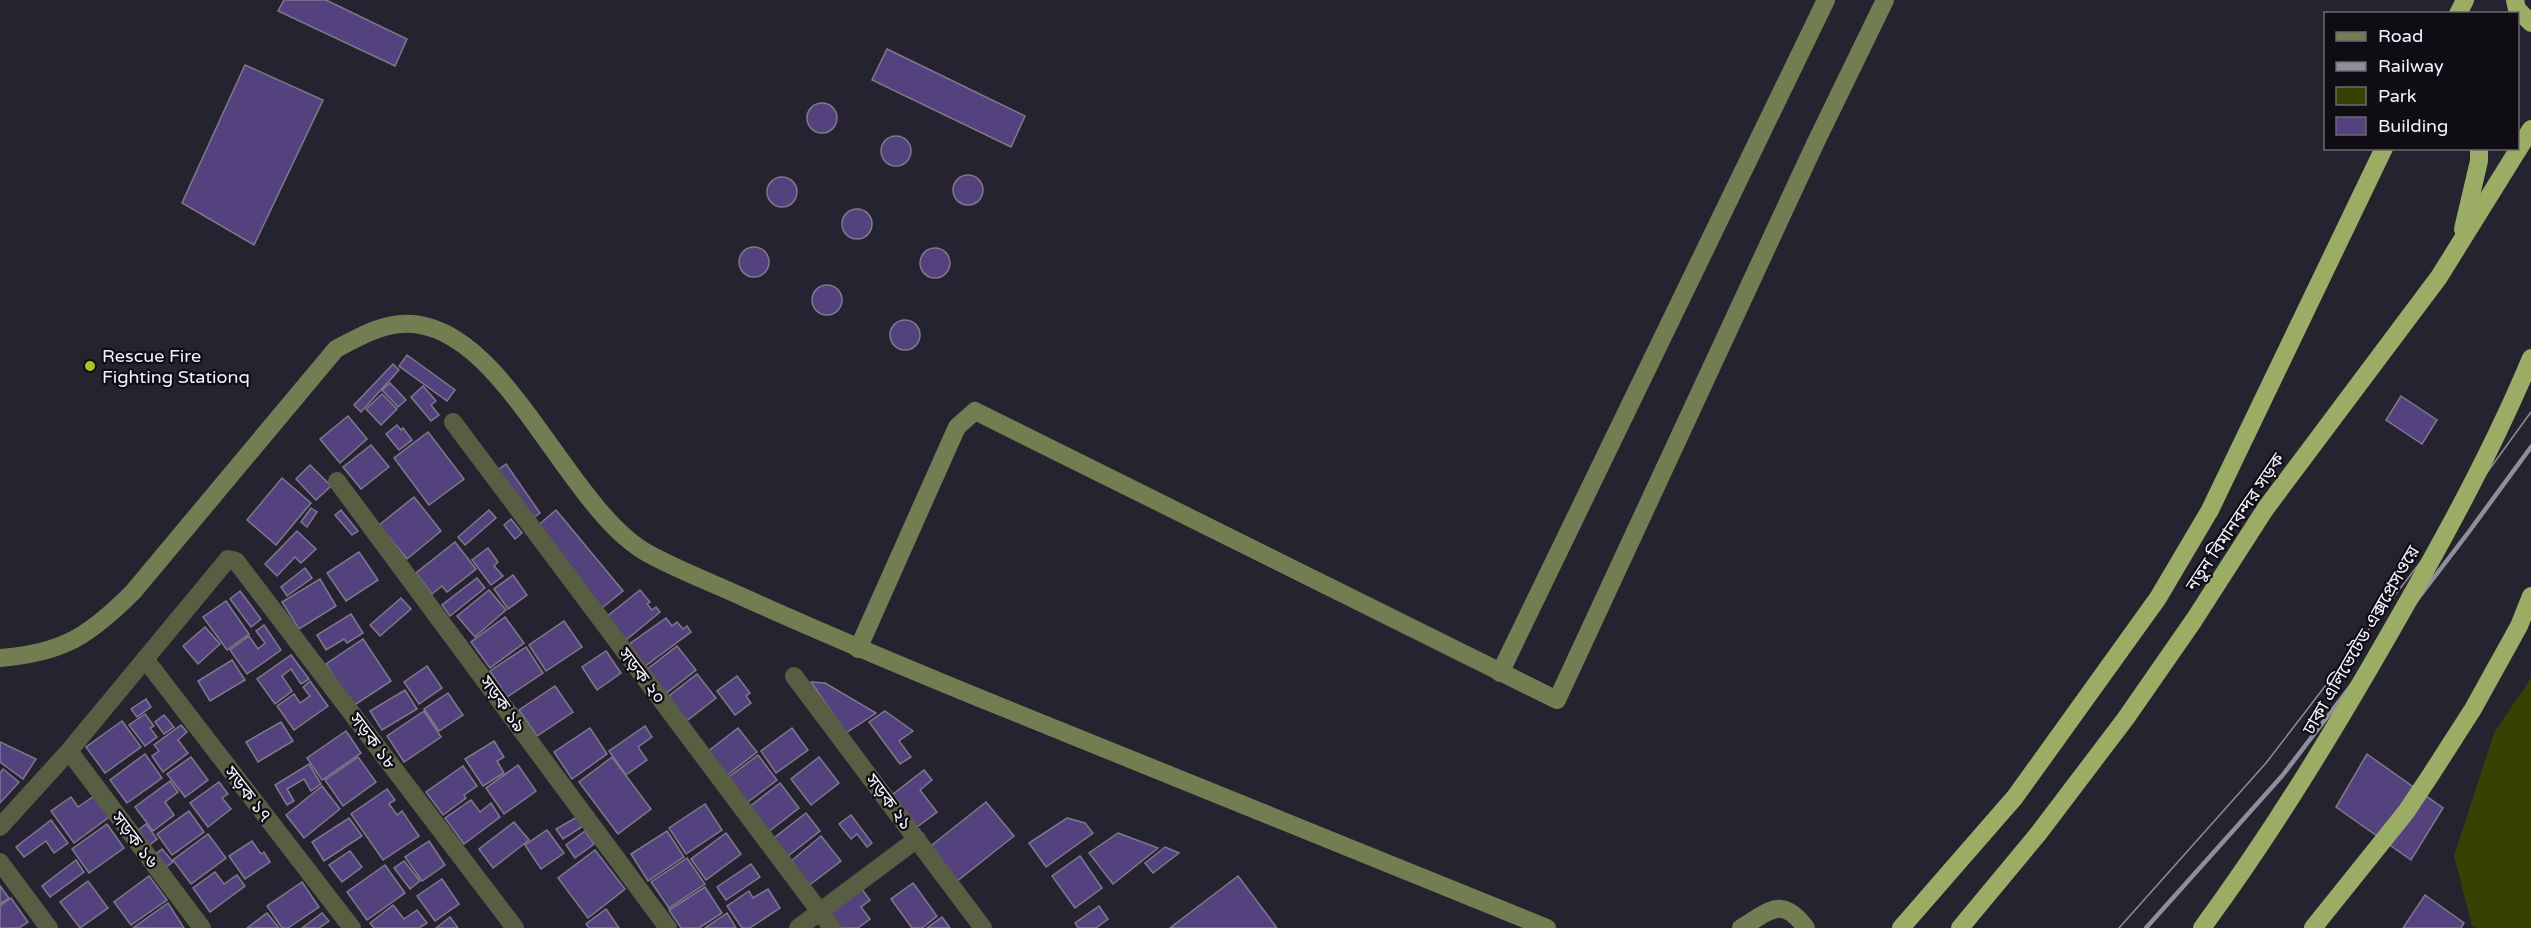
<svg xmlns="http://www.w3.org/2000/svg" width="2531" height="928" viewBox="0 0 2531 928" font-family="'Varela Round','Noto Sans Bengali',sans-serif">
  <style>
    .green { fill: #364201 }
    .building { fill: #53427e; stroke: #7d7a8b; stroke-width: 1.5 }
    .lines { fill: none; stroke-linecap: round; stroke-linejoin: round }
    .street { stroke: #575e42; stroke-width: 18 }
    .secondary { stroke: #727e51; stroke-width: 18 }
    .highway { stroke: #9bad65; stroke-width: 18 }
    .tram { stroke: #908e9a; stroke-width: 1.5 }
    .rail { stroke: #908e9a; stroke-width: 4.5 }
    .highway-bridge { stroke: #9bad65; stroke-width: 18 }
    .poi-dot { fill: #a8c71d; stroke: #0f0d13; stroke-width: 2 }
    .labels { text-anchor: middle; stroke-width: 4.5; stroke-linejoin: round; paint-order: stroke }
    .poi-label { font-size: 18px; fill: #f4f2fc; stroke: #0f0d13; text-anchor: start }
    .street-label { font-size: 18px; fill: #f4f2fc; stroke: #0f0d13 }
  </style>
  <rect width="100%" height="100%" fill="#262331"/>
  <!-- green -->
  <polygon class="green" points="2531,678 2531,928 2476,928 2472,926 2454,856 2494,733"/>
  <!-- building -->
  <g class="building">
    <polygon points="284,0 326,0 407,39 395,66 278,11"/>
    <polygon points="887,49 1025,116 1011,147 872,80"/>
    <polygon points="245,65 323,100 254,245 182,203"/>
    <circle cx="822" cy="118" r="15"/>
    <circle cx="896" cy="151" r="15"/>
    <circle cx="968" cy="190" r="15"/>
    <circle cx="782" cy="192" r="15"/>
    <circle cx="857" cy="224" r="15"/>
    <circle cx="754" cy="262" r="15"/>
    <circle cx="935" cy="263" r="15"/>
    <circle cx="827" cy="300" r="15"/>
    <circle cx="905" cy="335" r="15"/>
    <polygon points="407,355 455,390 447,401 399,366"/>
    <polygon points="393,364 399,370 361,412 354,405"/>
    <polygon points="390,383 406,400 398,407 382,390"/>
    <polygon points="423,386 436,401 431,405 439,415 431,421 411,397"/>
    <polygon points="382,394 397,409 381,425 366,409"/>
    <polygon points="2401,396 2437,420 2422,444 2386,420"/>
    <polygon points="348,416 367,439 340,463 320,439"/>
    <polygon points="397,425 401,430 403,428 412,440 399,450 386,434"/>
    <polygon points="428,432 464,479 429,505 394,458"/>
    <polygon points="371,445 389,467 361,489 343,467"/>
    <polygon points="506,464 540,513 529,521 495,472"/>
    <polygon points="310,465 331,486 316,500 296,479"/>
    <polygon points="282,478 311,503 276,545 247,520"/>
    <polygon points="414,497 441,531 407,559 379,525"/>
    <polygon points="311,508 317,512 307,527 301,522"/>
    <polygon points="341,510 358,531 352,535 335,515"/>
    <polygon points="489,510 496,518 465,545 458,537"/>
    <polygon points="556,510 623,591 602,608 535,528"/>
    <polygon points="511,519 522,533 515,539 504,525"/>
    <polygon points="297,531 316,549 301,563 295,557 277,576 265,564"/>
    <polygon points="455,542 476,569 447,592 442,586 432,594 416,573"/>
    <polygon points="488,548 498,562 494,566 503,576 491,585 472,560"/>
    <polygon points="359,552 378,580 346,601 327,573"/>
    <polygon points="305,568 312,578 287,596 281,587"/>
    <polygon points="513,575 527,595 508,609 494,589"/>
    <polygon points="477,578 485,588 450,616 442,605"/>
    <polygon points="320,579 336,606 299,629 282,602"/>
    <polygon points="489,590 506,610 475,637 457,616"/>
    <polygon points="640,590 650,602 647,604 652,610 656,607 660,612 625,641 606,617"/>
    <polygon points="240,591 261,619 251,627 230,599"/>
    <polygon points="401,598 411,609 380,636 370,625"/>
    <polygon points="226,601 249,634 227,650 203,617"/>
    <polygon points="351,614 363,633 347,643 344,639 326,650 317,635"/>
    <polygon points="505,617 524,643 490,668 471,642"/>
    <polygon points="666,618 672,626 677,622 683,629 687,626 691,632 644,667 628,645"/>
    <polygon points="564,621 582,647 546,671 529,645"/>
    <polygon points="264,625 281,650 247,674 230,650 249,636 258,649 265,643 256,631"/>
    <polygon points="205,627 220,644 198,664 183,646"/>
    <polygon points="363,639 391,681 353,706 326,664"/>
    <polygon points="677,646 696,670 664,695 645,671"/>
    <polygon points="526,647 543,673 507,697 490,671"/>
    <polygon points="606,651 621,673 597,690 582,667"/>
    <polygon points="291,655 309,679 301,684 291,669 282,676 292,691 275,704 257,679"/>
    <polygon points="232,660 245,680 210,701 198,681"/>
    <polygon points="427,666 442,688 419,704 404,682"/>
    <polygon points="697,674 716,698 684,723 665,699"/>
    <polygon points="737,676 750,693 746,696 751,703 735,715 717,691"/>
    <polygon points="310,681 328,706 294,730 277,706 294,694 300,703 310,696 303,687"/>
    <polygon points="811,682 825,683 876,713 846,733"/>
    <polygon points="555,686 573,712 537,736 519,710"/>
    <polygon points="405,690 417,709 382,730 370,711"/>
    <polygon points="448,693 463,715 439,731 424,709"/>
    <polygon points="146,699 151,707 137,717 131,709"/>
    <polygon points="424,711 441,737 404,762 387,736"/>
    <polygon points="885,711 913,731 899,741 911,757 900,764 869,722"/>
    <polygon points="145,714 154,726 150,728 157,737 145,746 129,725"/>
    <polygon points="164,715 174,727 164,734 155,722"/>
    <polygon points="122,721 141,747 105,773 86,747"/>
    <polygon points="281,722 293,741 258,762 246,742"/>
    <polygon points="181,725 187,732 178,740 188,753 163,772 152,756 159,751 154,745"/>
    <polygon points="645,726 652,737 638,747 647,760 626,775 609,751"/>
    <polygon points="590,728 607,754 572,779 554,752"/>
    <polygon points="738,728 757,752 725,777 706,753"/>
    <polygon points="792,728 808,750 776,773 761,751"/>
    <polygon points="346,731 361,753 322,780 307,758"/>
    <polygon points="494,741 504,757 497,761 504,773 483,786 465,759"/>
    <polygon points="0,742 36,759 23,779 0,762"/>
    <polygon points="145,754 162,778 127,803 110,780"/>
    <polygon points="2367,754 2443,808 2411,860 2336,807"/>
    <polygon points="758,755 777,780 744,805 725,780"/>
    <polygon points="191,757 208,780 185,797 167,774"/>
    <polygon points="358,757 376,782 343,806 325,780"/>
    <polygon points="612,757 651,809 618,834 579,782"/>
    <polygon points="819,757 839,783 811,805 791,779"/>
    <polygon points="309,764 321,784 311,791 304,779 287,789 294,801 287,805 275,785"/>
    <polygon points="518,765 536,791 504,814 486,788"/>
    <polygon points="463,766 477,786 464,795 466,798 443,815 426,792"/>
    <polygon points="3,769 19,782 0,803 0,773"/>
    <polygon points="924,770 932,780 920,790 937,812 917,827 892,795"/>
    <polygon points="170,781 178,792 165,802 174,815 153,831 135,807"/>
    <polygon points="219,782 228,794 222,798 231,809 208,827 190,803"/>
    <polygon points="780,783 799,808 767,833 748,808"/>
    <polygon points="322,786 340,809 304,838 286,815"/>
    <polygon points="387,789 395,800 389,804 397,815 402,811 419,836 383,860 351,814"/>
    <polygon points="94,796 109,817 74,843 51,811 71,797 78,807"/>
    <polygon points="471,800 480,812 491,803 500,817 464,844 445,818"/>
    <polygon points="986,802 1014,836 951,886 923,852"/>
    <polygon points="705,804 722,830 686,854 669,828"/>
    <polygon points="189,811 204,832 172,855 157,834"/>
    <polygon points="806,813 820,831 788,856 774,838"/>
    <polygon points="851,815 872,843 867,847 857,834 851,839 839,824"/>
    <polygon points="577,817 583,826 563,839 556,829"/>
    <polygon points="349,818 362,836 324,861 312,842"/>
    <polygon points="1067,818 1085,823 1093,833 1046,867 1029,843"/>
    <polygon points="51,820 68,843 54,853 46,841 24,857 16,847"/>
    <polygon points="514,822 529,840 493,868 479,849"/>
    <polygon points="107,824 124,848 89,873 72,849"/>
    <polygon points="146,824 157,839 147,847 136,832"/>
    <polygon points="547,830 564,853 541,869 525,845"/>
    <polygon points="585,831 594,844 575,858 566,845"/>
    <polygon points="667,831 684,857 648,881 631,854"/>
    <polygon points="726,833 741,854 706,880 691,859"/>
    <polygon points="1118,833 1158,848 1113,884 1089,853"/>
    <polygon points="208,834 226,858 191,884 173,860"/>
    <polygon points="821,836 841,861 808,886 790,862"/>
    <polygon points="252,841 261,854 264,852 270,862 245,879 229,856"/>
    <polygon points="429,841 445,865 422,881 405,857"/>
    <polygon points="1165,847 1179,853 1153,873 1145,863"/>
    <polygon points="162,849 173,862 164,869 153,856"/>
    <polygon points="595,850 625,889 588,918 558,878"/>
    <polygon points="350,851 362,867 342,882 329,865"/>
    <polygon points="1080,856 1102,888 1075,908 1052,876"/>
    <polygon points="687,858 705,884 669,908 651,882"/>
    <polygon points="76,860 84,872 50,897 42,886"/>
    <polygon points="404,861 420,881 410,889 394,868"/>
    <polygon points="751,864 760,877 726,900 717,887"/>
    <polygon points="385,865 405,893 367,920 347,892"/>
    <polygon points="215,872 224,884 237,875 245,886 210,912 193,888"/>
    <polygon points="149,876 167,900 131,925 114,902"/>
    <polygon points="1238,876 1277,928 1170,928"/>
    <polygon points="442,879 459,904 435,921 417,896"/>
    <polygon points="88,881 108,908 80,928 60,902"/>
    <polygon points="302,882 319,907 288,928 282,928 267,906"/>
    <polygon points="913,883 937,916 922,928 912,928 891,899"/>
    <polygon points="0,886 9,898 0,904"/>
    <polygon points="705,887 722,913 699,928 681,928 669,910"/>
    <polygon points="861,888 870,900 861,907 870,919 858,928 837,928 827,915"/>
    <polygon points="768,889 780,908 750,928 742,928 727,906 749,891 753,898"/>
    <polygon points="2425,895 2464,923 2461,928 2403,928"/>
    <polygon points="11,898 28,922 19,928 0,928 0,906"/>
    <polygon points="168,903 184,928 133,928"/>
    <polygon points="393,905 404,919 417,910 427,923 419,928 374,928 370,923"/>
    <polygon points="1099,906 1108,919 1096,928 1078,928 1075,923"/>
    <polygon points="606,909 619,928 589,928 586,924"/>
    <polygon points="267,913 279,928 247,928"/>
    <polygon points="322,913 329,921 319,928 302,928"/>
    <polygon points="727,913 736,928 705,928"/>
    <polygon points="450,917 458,928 436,928"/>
    <polygon points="942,917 950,928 927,928"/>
  </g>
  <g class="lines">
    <!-- street -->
    <g class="street">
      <polyline points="453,422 832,928"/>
      <polyline points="337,481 668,928"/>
      <polyline points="145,659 352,928"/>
      <polyline points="794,676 983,928"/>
      <polyline points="69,751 202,928"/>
      <polyline points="0,827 69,751 228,559 236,561 515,928"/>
      <polyline points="0,862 49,928"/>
      <polyline points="798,928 917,839"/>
    </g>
    <!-- secondary -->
    <g class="secondary">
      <polyline points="858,649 957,427 975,411 1557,700 1815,144 1885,0"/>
      <path d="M0 658C63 653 89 636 133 592L336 349C357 338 377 326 401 324 502 316 565 509 649 554 680 571 713 583 745 598 832 637 920 674 1009 710 1188 783 1368 855 1547 928"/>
      <polyline points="1500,673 1826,0"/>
      <path d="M1741 928C1770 911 1781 895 1806 928"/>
    </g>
    <!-- highway -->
    <g class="highway">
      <polyline points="2515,0 2517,9 2531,23"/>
      <polyline points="2458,14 2465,0"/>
      <polyline points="2463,229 2479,161 2479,148"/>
      <polyline points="1901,928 2015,797 2158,598 2210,510 2384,148"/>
      <polyline points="1960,928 2038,834 2126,718 2194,620 2266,508 2439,277 2531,129"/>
      <polyline points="2313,928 2406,812 2430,776 2473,709 2519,626 2531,596"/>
    </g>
    <!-- tram -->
    <polyline class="tram" points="2119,928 2266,763 2452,521 2531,412"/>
    <!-- rail -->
    <polyline class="rail" points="2146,928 2282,776 2468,533 2531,447"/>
    <!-- highway-bridge -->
    <path class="highway-bridge" d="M2202 928C2275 829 2338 724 2399 617 2447 533 2494 447 2531 358"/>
  </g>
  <!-- markers -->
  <circle class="poi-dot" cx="90" cy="366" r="6"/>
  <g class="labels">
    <!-- poi labels -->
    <g class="poi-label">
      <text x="102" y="362">Rescue Fire<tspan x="102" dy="21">Fighting Stationq</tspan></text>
    </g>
    <!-- street labels -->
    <g class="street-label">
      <text transform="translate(2235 522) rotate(-56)" y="6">নতুন বিমানবন্দর সড়ক</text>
      <text transform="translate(2361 640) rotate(-60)" y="6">ঢাকা এলিভেটেড এক্সপ্রেসওয়ে</text>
      <text transform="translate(642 676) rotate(53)" y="6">সড়ক ২০</text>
      <text transform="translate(503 704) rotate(54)" y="6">সড়ক ১৯</text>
      <text transform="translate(373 741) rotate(53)" y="6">সড়ক ১৮</text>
      <text transform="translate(248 794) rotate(52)" y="6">সড়ক ১৭</text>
      <text transform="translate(889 802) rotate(53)" y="6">সড়ক ২১</text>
      <text transform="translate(135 840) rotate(53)" y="6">সড়ক ১৬</text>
    </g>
  </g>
  <!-- legend -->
  <rect x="2324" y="12" width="195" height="138" fill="#0f0d13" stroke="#6b6970" stroke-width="1.5"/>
  <rect x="2336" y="32" width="30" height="9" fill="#727e51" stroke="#6b6970" stroke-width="1.5"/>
  <text x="2378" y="42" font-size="18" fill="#f4f2fc">Road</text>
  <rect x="2336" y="62" width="30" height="9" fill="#908e9a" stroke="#6b6970" stroke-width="1.5"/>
  <text x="2378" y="72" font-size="18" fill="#f4f2fc">Railway</text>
  <rect x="2336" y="87" width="30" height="18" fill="#364201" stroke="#6b6970" stroke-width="1.5"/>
  <text x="2378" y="102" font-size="18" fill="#f4f2fc">Park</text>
  <rect x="2336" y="117" width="30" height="18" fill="#53427e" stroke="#6b6970" stroke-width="1.5"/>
  <text x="2378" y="132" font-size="18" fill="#f4f2fc">Building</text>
</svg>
